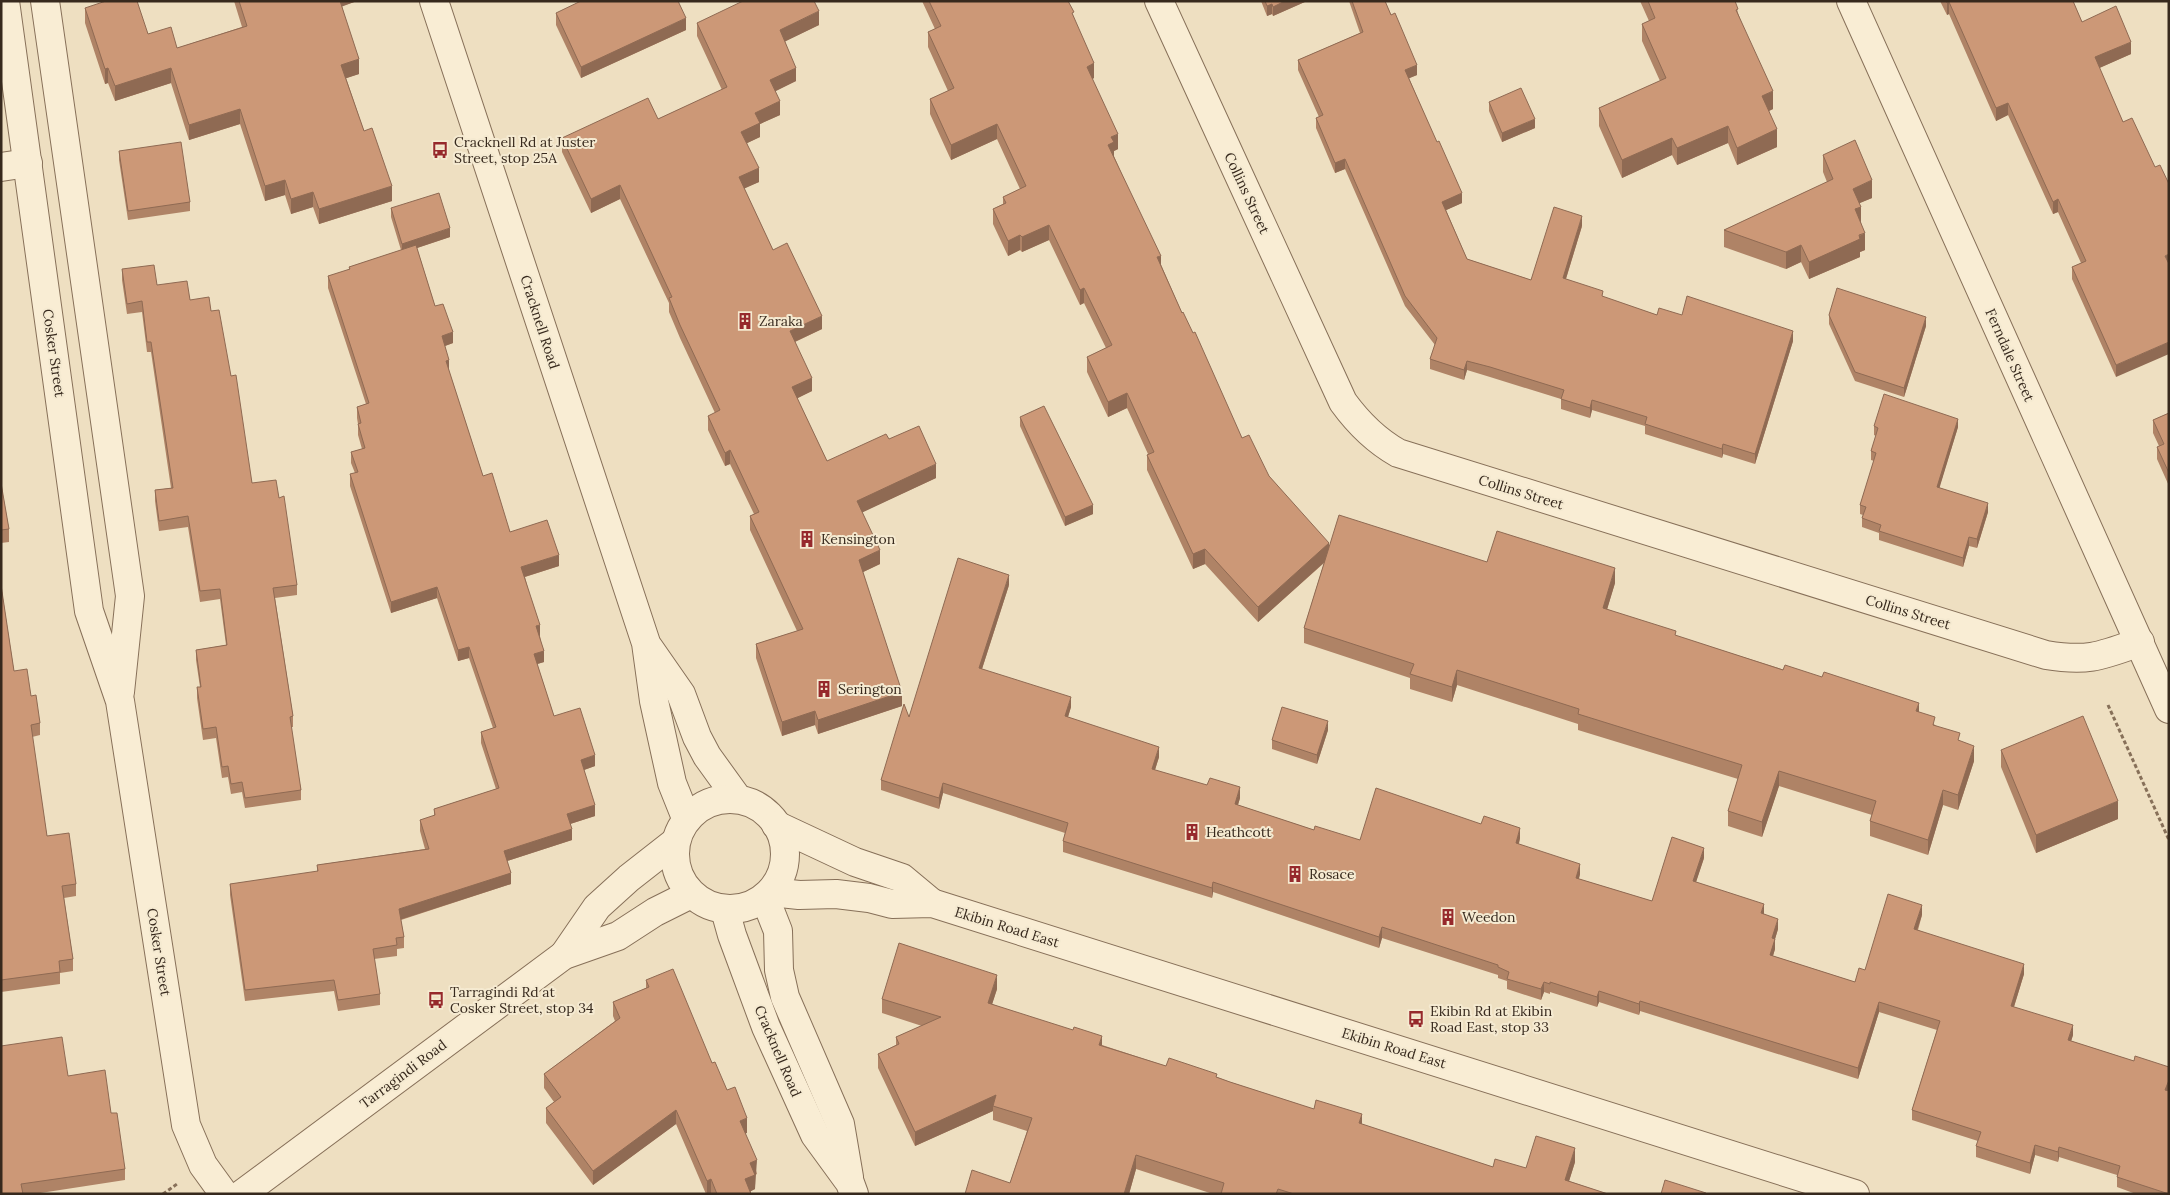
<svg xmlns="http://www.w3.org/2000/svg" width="2170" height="1195" viewBox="0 0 2170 1195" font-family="Lora,serif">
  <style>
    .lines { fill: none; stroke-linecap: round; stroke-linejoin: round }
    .minor-casing { stroke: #877059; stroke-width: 30 }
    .tertiary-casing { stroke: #877059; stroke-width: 30 }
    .path { stroke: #877059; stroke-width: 3; stroke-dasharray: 4 2.5; stroke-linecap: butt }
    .minor { stroke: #f9edd4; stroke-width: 28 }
    .tertiary { stroke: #f9edd4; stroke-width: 28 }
    .wall { fill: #af8366 }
    .shaded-wall { fill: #8f6a53 }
    .building { fill: #cc9877; stroke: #8f6a53 }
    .labels { text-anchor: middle; stroke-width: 4; stroke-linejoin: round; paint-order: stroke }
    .poi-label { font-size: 14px; fill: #37291d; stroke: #f5ead1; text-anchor: start }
    .street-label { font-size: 14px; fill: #37291d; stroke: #f5ead1 }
  </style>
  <rect width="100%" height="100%" fill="#eedfc1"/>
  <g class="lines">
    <!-- minor casing -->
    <g class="minor-casing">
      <g id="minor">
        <polyline points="5,1 89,611 120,701 186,1125 203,1165 224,1194"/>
        <polyline points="45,1 130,596 120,692"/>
        <path d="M1159 1 1343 402C1359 424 1375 440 1398 453L2046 655C2088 662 2101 656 2140 642"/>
        <polyline points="1851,1 2169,709"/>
        <polyline points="1,167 28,163"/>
        <polyline points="564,955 597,907 629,878 675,842"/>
        <polyline points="242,1194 564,955 618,936 655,912 691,894"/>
      </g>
    </g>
    <!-- tertiary casing -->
    <g class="tertiary-casing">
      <g id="tertiary">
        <polyline points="434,1 646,643 654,701 672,783 686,818"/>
        <polyline points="649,648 681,694 697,737 707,756 738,799"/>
        <circle cx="730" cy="854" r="55"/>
        <polyline points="776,825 855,862 902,878 932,903"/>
        <polyline points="771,892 799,895 836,894 869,898 892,904 932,903 1855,1194"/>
        <polyline points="765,898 778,931 779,970 785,997 840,1124 849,1177"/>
        <polyline points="725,910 732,935 766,1027 815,1135 850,1183 854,1194"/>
      </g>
    </g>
    <!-- path -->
    <g class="path">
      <polyline points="2108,705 2169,840"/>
      <polyline points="163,1194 177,1184"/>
    </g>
    <!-- minor -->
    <use href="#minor" class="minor"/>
    <!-- tertiary -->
    <use href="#tertiary" class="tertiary"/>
  </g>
  <!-- wall -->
  <g class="wall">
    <polygon points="234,1 357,1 342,6 359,74 346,78 364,131 392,201 319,224 313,207 291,214 285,195 265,201 240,124 189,140 171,83 115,101 108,83 105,84 85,23 85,8 148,34 177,48 242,27"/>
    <polygon points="922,1 1068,1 1094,78 1092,79 1118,149 1114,151 1114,156 1182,313 1242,438 1269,476 1329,548 1487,562 1615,583 1607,609 1676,636 1919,712 1935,725 1960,741 1974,761 1958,810 1943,805 1928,855 1870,836 1870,821 1872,815 1779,786 1762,837 1728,826 1728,811 1738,779 1578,730 1578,724 1457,685 1452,702 1410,689 1410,678 1304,643 1304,628 1324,563 1258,622 1205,564 1193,569 1147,470 1147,455 1148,454 1127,408 1108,417 1087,372 1087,357 1106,348 1084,303 1080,305 1049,240 1022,252 1020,250 1008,256 993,224 993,209 1003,204 1003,197 1020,189 997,139 951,160 930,114 930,99 948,91 928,47 928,32 935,29"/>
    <polygon points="1261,1 1307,1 1273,16 1272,14 1267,16"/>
    <polygon points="1349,1 1385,1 1417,75 1409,78 1462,203 1446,210 1467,259 1531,280 1582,226 1566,279 1603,297 1657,315 1682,315 1793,341 1755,464 1723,454 1722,458 1645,434 1645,426 1592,410 1590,418 1561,409 1561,399 1490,377 1467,370 1464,380 1430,369 1430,359 1435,345 1405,306 1345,169 1335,173 1316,128 1316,118 1319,117 1298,70 1298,60 1360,33"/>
    <polygon points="1640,1 1735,1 1738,13 1773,109 1769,111 1777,147 1737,165 1728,143 1677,165 1672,155 1622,178 1599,126 1599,108 1660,81 1642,41 1642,24 1649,21"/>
    <polygon points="1940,1 2073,1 2082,22 2131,54 2099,68 2123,122 2116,377 2072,279 2072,267 2081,263 2058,212 2053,214 2008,115 1996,121 1949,14 1947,15"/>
    <polygon points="556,13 686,30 581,78 556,25"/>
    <polygon points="697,23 819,25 785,41 796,81 775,91 780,115 760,124 760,137 747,143 759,182 744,188 773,250 822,329 795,342 812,391 797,398 827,461 889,439 936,478 862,512 880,564 863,572 902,706 818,734 815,725 782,736 756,658 756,644 797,631 750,530 750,516 754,514 730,464 725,466 708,430 708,416 715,413 680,338 669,312 669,303 620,199 591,213 562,152 562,138 658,119 722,90 697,36"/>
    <polygon points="1489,102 1535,128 1502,142 1489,111"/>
    <polygon points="119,151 190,202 190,211 128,220 119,160"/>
    <polygon points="1823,155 1872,198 1859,203 1861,222 1865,250 1860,252 1860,257 1809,279 1801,262 1786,269 1724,247 1724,230 1827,182 1823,172"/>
    <polygon points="391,208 450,237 417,248 435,306 453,343 445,346 449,371 483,476 510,532 559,566 525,577 540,636 544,662 537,664 554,716 595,766 584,770 595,816 570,824 572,840 507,861 511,884 401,920 404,937 404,948 397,949 397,956 374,959 380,994 380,1005 338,1011 334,991 245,1001 230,895 230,884 317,872 317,865 425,849 420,831 420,820 434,816 434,809 496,789 481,743 481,732 493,728 469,658 458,661 437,598 391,613 350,486 350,474 355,473 351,463 351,452 362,449 358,435 358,424 357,418 357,407 366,404 328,288 328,276 349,270 349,267 401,250 391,217"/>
    <polygon points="122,269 190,300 211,311 231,376 252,483 279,498 297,585 297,595 275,598 293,716 293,727 291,727 301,790 301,800 245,808 242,792 231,794 228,777 222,778 216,738 203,740 197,698 197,687 200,687 196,660 196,650 226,645 220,599 200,602 188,527 159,531 155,501 155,490 171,488 151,352 147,352 142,312 127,314 122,280"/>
    <polygon points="1829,315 1926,326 1904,397 1855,381 1829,324"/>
    <polygon points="2169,413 2169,486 2157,459 2157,447 2159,446 2153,433 2153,420"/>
    <polygon points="1020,417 1093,514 1065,526 1020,426"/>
    <polygon points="1874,426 1958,427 1939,488 1988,512 1977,548 1969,546 1963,567 1879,540 1879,533 1862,527 1862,518 1863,515 1860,514 1860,505 1874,461 1871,460 1871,451 1876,436 1874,435"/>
    <polygon points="1,483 9,529 9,542 1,543"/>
    <polygon points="1,585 14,671 31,696 40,723 40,735 32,737 47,836 76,884 76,896 64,898 73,959 73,971 60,973 60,984 1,992"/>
    <polygon points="1009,585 982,669 1071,707 1068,717 1159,757 1155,770 1240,798 1238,805 1314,830 1360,840 1520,838 1519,844 1580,874 1579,879 1652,901 1704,858 1696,882 1764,914 1778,929 1775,939 1775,949 1773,956 1855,982 1865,970 1922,915 1918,930 2024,974 2014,1007 2073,1035 2071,1041 2134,1061 2169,1067 2169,1194 2136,1194 2117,1187 2117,1175 2059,1157 2058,1162 2035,1155 2030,1174 1976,1157 1976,1146 1978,1141 1912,1120 1912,1110 1937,1030 1879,1012 1858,1079 1640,1011 1639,1015 1599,1002 1597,1007 1550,992 1550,994 1544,992 1541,1000 1507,989 1507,981 1498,978 1498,975 1382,938 1379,948 1213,892 1212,898 1063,852 1063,841 1065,833 943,793 939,809 881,790 881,780 909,717"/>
    <polygon points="1328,730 1317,764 1272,749 1272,740"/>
    <polygon points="2001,750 2118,819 2036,853 2001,767"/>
    <polygon points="646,980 712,1063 727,1090 747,1133 745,1133 757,1174 755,1175 755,1189 751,1191 751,1194 706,1194 676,1124 593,1185 546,1123 546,1108 554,1102 544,1088 544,1074 615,1021 613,1016 613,1002 646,988"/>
    <polygon points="997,989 992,1004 1102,1045 1166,1066 1217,1077 1230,1082 1493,1167 1526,1168 1575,1162 1569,1181 1608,1194 1213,1194 1136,1169 1129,1194 965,1194 1010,1183 1027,1131 993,1120 993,1111 915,1146 878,1068 878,1054 896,1045 896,1037 922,1026 882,1013 882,999"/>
    <polygon points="68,1076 111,1113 125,1169 125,1180 34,1194 1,1194"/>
  </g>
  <!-- shaded-wall -->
  <g class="shaded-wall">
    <polygon points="338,1 357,1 338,8"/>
    <polygon points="1285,1 1307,1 1273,16 1273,7"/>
    <polygon points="1949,2 1949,14 1947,15 1947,3"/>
    <polygon points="1272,4 1272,14 1267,16 1267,6"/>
    <polygon points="819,11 819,25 780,44 780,30"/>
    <polygon points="686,18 686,30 581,78 581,67"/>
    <polygon points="2131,42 2131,54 2095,70 2095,57"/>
    <polygon points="359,59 359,74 341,80 341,65"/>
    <polygon points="1094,63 1094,78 1087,82 1087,67"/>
    <polygon points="1417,65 1417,75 1405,80 1405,70"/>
    <polygon points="108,68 108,83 105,84 105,69"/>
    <polygon points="171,68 171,83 115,101 115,86"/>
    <polygon points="796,68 796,81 770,94 770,80"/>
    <polygon points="1773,91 1773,109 1762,114 1762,96"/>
    <polygon points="780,101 780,115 760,124 760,137 741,146 741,132 755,113"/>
    <polygon points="2008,103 2008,115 1996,121 1996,108"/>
    <polygon points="240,109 240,124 189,140 189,125"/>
    <polygon points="1535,119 1535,128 1502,142 1502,133"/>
    <polygon points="997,124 997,139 951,160 951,145"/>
    <polygon points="1728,126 1728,143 1677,165 1677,148"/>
    <polygon points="1777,129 1777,147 1737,165 1737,148"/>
    <polygon points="1118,134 1118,149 1114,151 1114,158 1108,145 1111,137"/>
    <polygon points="1672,138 1672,155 1622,178 1622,160"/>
    <polygon points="1345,159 1345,169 1335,173 1335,163"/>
    <polygon points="759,168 759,182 739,191 739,177"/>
    <polygon points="285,180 285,195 265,201 265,186"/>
    <polygon points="1872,180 1872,198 1853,206 1853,189"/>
    <polygon points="620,185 620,199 591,213 591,199"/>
    <polygon points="392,186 392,201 319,224 319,209"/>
    <polygon points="313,192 313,207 291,214 291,199"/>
    <polygon points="1462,193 1462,203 1442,212 1442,202"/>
    <polygon points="2058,199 2058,212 2053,214 2053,202"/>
    <polygon points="1861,207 1861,224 1855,209"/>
    <polygon points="1582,216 1582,226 1563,288 1563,278"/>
    <polygon points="1049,225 1049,240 1022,252 1022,237"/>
    <polygon points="450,228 450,237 402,253 402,244"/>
    <polygon points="1865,233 1865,250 1860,252 1860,257 1809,279 1809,262"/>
    <polygon points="1020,235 1020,250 1008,256 1008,241"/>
    <polygon points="1801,245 1801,262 1786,269 1786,252"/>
    <polygon points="2169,254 2169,266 2165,256"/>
    <polygon points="1161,256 1161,271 1157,257"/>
    <polygon points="1084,288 1084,303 1080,305 1080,290"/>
    <polygon points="822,316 822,329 790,344 790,331"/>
    <polygon points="1926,317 1926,326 1904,397 1904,388"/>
    <polygon points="1793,331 1793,341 1755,464 1755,454"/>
    <polygon points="453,332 453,343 442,347 442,336"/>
    <polygon points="2169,342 2169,354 2116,377 2116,365"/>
    <polygon points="449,360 449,371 446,361"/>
    <polygon points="1467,361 1467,370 1464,380 1464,370"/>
    <polygon points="812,378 812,391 792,401 792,387"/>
    <polygon points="1127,393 1127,408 1108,417 1108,402"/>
    <polygon points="1592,400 1592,410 1590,418 1590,408"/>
    <polygon points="1958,419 1958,427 1937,496 1937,487"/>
    <polygon points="1723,444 1723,454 1722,458 1722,449"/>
    <polygon points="730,450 730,464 725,466 725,453"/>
    <polygon points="936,464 936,478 857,515 857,501"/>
    <polygon points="1988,503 1988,512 1977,548 1977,539"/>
    <polygon points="1093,505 1093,514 1065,526 1065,517"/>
    <polygon points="1969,537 1969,546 1963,567 1963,558"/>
    <polygon points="1329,543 1329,558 1258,622 1258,607"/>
    <polygon points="1205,549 1205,564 1193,569 1193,554"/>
    <polygon points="880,550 880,564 859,574 859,560"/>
    <polygon points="559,555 559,566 521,578 521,567"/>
    <polygon points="1615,568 1615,583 1603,623 1603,608"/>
    <polygon points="1009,575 1009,585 979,678 979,668"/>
    <polygon points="437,587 437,598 391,613 391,602"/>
    <polygon points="540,625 540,636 536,637 536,626"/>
    <polygon points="469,647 469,658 458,661 458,650"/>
    <polygon points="544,651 544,662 534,665 534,654"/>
    <polygon points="1457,670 1457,685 1452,702 1452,687"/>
    <polygon points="902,692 902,706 818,734 818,720"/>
    <polygon points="1071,697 1071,707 1065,726 1065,716"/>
    <polygon points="1919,703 1919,718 1916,711"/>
    <polygon points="815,711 815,725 782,736 782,722"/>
    <polygon points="1328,721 1328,730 1317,764 1317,755"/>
    <polygon points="1974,746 1974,761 1958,810 1958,795"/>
    <polygon points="1159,747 1159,757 1152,779 1152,769"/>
    <polygon points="595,755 595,766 581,771 581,760"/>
    <polygon points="1779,771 1779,786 1762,837 1762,822"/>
    <polygon points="943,783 943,793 939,809 939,798"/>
    <polygon points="1240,787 1240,798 1235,814 1235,804"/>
    <polygon points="1943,790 1943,805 1928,855 1928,840"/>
    <polygon points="2118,801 2118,819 2036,853 2036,835"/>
    <polygon points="595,805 595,816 567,825 567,814"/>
    <polygon points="1520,828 1520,838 1516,854 1516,843"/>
    <polygon points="572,829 572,840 504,862 504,851"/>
    <polygon points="1704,848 1704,858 1693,891 1693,881"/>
    <polygon points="1580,864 1580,874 1576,888 1576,878"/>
    <polygon points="511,873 511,884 399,920 399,909"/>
    <polygon points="1213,882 1213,892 1212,898 1212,888"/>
    <polygon points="1764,904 1764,915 1761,913"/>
    <polygon points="1922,905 1922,915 1914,939 1914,929"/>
    <polygon points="1778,919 1778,929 1775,939 1775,949 1770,965 1770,955 1772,938"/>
    <polygon points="1382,927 1382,938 1379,948 1379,937"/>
    <polygon points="2024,964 2024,974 2011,1016 2011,1006"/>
    <polygon points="997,975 997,989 988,1017 988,1003"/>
    <polygon points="1544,982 1544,992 1541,1000 1541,989"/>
    <polygon points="1599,991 1599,1002 1597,1007 1597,997"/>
    <polygon points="1640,1001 1640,1011 1639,1015 1639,1004"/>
    <polygon points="1879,1002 1879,1012 1858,1079 1858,1068"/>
    <polygon points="2073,1025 2073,1035 2068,1051 2068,1040"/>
    <polygon points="1102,1036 1102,1050 1099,1045"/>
    <polygon points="2169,1080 2169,1090 2165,1100 2165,1090"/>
    <polygon points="996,1095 993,1106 993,1111 915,1146 915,1132"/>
    <polygon points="676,1110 676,1124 593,1185 593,1171"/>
    <polygon points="1362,1114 1362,1128 1359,1123"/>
    <polygon points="747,1118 747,1133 740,1135 740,1121"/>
    <polygon points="2035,1145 2035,1155 2030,1174 2030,1163"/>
    <polygon points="2059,1147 2059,1157 2058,1162 2058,1152"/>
    <polygon points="1575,1148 1575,1162 1565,1194 1565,1180"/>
    <polygon points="1136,1155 1136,1169 1129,1194 1124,1194"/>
    <polygon points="757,1160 755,1189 745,1194 745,1179 750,1163"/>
    <polygon points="711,1179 711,1194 707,1194 707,1181"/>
  </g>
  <!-- building -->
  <g class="building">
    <polygon points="106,1 137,1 148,34 171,27 177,48 247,26 239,1 340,1 359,59 341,65 364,131 372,128 392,186 319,209 313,192 291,199 285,180 265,186 240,109 189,125 171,68 115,86 108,68 105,69 85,8"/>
    <polygon points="581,1 678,1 686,18 581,67 556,13"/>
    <polygon points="743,1 814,1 819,11 780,30 796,68 770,80 780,101 755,113 760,123 741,132 759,168 739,177 773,250 787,243 822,316 790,331 812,378 792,387 827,461 886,434 889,439 919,426 936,464 857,501 880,550 859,560 902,692 818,720 815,711 782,722 756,644 803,629 750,516 759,512 730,450 725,453 708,416 720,410 680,325 669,298 672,297 620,185 591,199 562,138 648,98 658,119 727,87 697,23"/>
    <polygon points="929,1 1068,1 1074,12 1072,13 1094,63 1087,67 1118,134 1111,137 1114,142 1108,145 1161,256 1157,257 1182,313 1183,312 1193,333 1195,332 1242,438 1249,435 1269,476 1329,543 1258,607 1205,549 1193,554 1147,455 1154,452 1127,393 1108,402 1087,357 1112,345 1084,288 1080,290 1049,225 1022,237 1020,235 1008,241 993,209 1006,203 1003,197 1026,186 997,124 951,145 930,99 954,88 928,32 941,26"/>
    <polygon points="1265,1 1285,1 1273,7 1272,4 1267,6"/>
    <polygon points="1352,1 1385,1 1391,15 1395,13 1417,65 1405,70 1437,142 1439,141 1462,193 1442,202 1467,259 1531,280 1554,207 1582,216 1563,278 1603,291 1602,296 1657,315 1659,308 1682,315 1687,296 1793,331 1755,454 1723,444 1722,449 1645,424 1647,417 1592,400 1590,408 1561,399 1564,390 1490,367 1467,361 1464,370 1430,359 1437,338 1405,296 1345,159 1335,163 1316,118 1323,115 1298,60 1363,32"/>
    <polygon points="1648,1 1735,1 1738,9 1736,10 1773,91 1762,96 1777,129 1737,148 1728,126 1677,148 1672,138 1622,160 1599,108 1666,78 1642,24 1655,18"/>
    <polygon points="1946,1 2073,1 2082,22 2116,6 2131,42 2095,57 2123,122 2132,118 2155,167 2160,165 2169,184 2169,254 2165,256 2169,264 2169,342 2116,365 2072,267 2086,261 2058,199 2053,202 2008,103 1996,108 1949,2 1947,3"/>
    <polygon points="1521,88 1535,119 1502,133 1489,102"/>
    <polygon points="1855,140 1872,180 1853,189 1861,207 1855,209 1865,233 1859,235 1860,239 1809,262 1801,245 1786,252 1724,230 1833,179 1823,155"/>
    <polygon points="181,142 190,202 128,211 119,151"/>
    <polygon points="439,193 450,228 402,244 391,208"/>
    <polygon points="416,245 435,306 443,304 453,332 442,336 449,360 446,361 483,476 492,473 510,532 547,520 559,555 521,567 540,625 536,626 544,651 534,654 554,716 580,708 595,755 581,760 595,805 567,814 572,829 504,851 511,873 399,909 404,937 396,938 397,945 373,949 380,994 338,1000 334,980 245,990 230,884 318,871 317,865 429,849 420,820 435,815 434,809 499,788 481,732 496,727 469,647 458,650 437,587 391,602 350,474 358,472 351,452 365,448 358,424 361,423 357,407 369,403 328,276 350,269 349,267"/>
    <polygon points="154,265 157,285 187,281 190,300 209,297 211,311 219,310 231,376 236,375 252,483 276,480 279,498 284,496 297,585 273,588 293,716 290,717 301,790 245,798 242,782 231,784 228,766 222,767 216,727 203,729 197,687 201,687 196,650 227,645 220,589 200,591 188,516 159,521 155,490 173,488 151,342 147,342 142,301 127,304 122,269"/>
    <polygon points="1837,288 1926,317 1904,388 1855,372 1829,315"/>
    <polygon points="1884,394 1958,419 1937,487 1988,503 1977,539 1969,537 1963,558 1879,531 1881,525 1862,518 1866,507 1860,505 1876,453 1871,451 1878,428 1874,426"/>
    <polygon points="1044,406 1093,505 1065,517 1020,417"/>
    <polygon points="2169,413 2169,473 2157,447 2164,444 2153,420"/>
    <polygon points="1,483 9,529 1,530"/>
    <polygon points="1339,515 1487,562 1497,531 1615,568 1603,608 1676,631 1675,635 1783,670 1785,665 1822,677 1824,672 1919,703 1916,711 1935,717 1933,725 1960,733 1958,740 1974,746 1958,795 1943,790 1928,840 1870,821 1876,801 1779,771 1762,822 1728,811 1742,765 1578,714 1579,709 1457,670 1452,687 1410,674 1414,664 1304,628"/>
    <polygon points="958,558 1009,575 979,668 1071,697 1065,716 1159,747 1152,769 1207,785 1210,778 1240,787 1235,804 1314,830 1315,826 1360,840 1376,788 1481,824 1484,816 1520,828 1516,843 1580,864 1576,878 1652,901 1672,837 1704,848 1693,881 1764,904 1761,913 1778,919 1772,938 1775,939 1770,955 1855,982 1859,968 1865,970 1888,894 1922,905 1914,929 2024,964 2011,1006 2073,1025 2068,1040 2134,1061 2135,1056 2169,1067 2169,1080 2165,1090 2169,1091 2169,1194 2117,1177 2120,1166 2059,1147 2058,1152 2035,1145 2030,1163 1976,1146 1981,1132 1912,1110 1940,1021 1879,1002 1858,1068 1640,1001 1639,1004 1599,991 1597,997 1550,982 1550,984 1544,982 1541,989 1507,979 1509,972 1498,967 1498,965 1382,927 1379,937 1213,882 1212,888 1063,841 1068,823 943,783 939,798 881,780 904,704 909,717"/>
    <polygon points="1,585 14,671 27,669 31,696 36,695 40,723 31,725 47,836 69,833 76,884 62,886 73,959 59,961 60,972 1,980"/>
    <polygon points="1282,707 1328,721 1317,755 1272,740"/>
    <polygon points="2083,716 2118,801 2036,835 2001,750"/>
    <polygon points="899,943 997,975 988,1003 1073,1030 1074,1027 1102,1036 1099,1045 1166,1066 1169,1058 1217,1074 1216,1077 1230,1082 1314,1109 1316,1100 1362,1114 1359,1123 1493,1167 1495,1159 1526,1168 1536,1136 1575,1148 1565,1180 1608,1194 1294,1194 1278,1189 1276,1194 1221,1194 1224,1183 1136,1155 1124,1194 965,1194 972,1170 1010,1183 1032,1118 993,1106 996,1095 915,1132 878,1054 899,1044 896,1037 941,1017 882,999"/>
    <polygon points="673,969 712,1063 715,1062 727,1090 735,1087 747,1118 740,1121 757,1160 750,1163 755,1175 745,1179 751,1194 717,1194 711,1179 707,1181 676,1110 593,1171 546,1108 561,1097 544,1074 620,1018 613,1002 649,987 646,980"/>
    <polygon points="62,1037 68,1076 105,1070 111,1113 117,1113 125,1169 21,1184 23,1194 1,1194 1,1046"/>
    <polygon points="1665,1180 1706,1193 1706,1194 1661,1194"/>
  </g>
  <!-- icons -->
  <defs>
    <g id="bus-bare" transform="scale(1.35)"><path d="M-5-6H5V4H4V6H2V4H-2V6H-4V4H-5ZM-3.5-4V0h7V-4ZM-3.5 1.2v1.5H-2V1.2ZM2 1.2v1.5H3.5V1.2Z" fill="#96292c" stroke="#f5ead1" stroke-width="2.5" paint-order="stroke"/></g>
    <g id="building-bare" transform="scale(1.35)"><path d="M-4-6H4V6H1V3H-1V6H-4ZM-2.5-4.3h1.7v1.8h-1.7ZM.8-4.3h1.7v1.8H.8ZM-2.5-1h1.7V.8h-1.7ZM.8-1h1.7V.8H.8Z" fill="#96292c" stroke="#f5ead1" stroke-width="2.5" paint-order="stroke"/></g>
  </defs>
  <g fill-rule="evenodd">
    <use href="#bus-bare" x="440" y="150"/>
    <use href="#building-bare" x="745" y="321"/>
    <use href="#building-bare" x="807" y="539"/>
    <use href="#building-bare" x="824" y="689"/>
    <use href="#building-bare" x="1192" y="832"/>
    <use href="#building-bare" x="1295" y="874"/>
    <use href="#building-bare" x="1448" y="917"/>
    <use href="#bus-bare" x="436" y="1000"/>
    <use href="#bus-bare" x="1416" y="1019"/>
  </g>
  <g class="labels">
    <!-- poi labels -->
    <g class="poi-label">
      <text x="454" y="147">Cracknell Rd at Juster<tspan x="454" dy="16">Street, stop 25A</tspan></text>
      <text x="759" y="326">Zaraka</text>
      <text x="821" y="544">Kensington</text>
      <text x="838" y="694">Serington</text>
      <text x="1206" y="837">Heathcott</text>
      <text x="1309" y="879">Rosace</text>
      <text x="1462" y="922">Weedon</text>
      <text x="450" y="997">Tarragindi Rd at<tspan x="450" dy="16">Cosker Street, stop 34</tspan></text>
      <text x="1430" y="1016">Ekibin Rd at Ekibin<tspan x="1430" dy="16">Road East, stop 33</tspan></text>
    </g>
    <!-- street labels -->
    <g class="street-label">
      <text transform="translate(1247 193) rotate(65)" y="5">Collins Street</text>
      <text transform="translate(540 322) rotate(72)" y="5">Cracknell Road</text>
      <text transform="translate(54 353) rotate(82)" y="5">Cosker Street</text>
      <text transform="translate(2010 355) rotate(66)" y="5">Ferndale Street</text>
      <text transform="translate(1521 492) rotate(17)" y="5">Collins Street</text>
      <text transform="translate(1908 612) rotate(17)" y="5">Collins Street</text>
      <text transform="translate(1007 927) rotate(17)" y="5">Ekibin Road East</text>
      <text transform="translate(159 952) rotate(81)" y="5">Cosker Street</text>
      <text transform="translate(1394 1048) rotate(17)" y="5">Ekibin Road East</text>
      <text transform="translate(778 1051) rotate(67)" y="5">Cracknell Road</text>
      <text transform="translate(403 1074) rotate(-37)" y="5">Tarragindi Road</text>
    </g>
  </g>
  <!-- border -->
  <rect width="2170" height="1195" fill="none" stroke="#37291d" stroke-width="5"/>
</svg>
